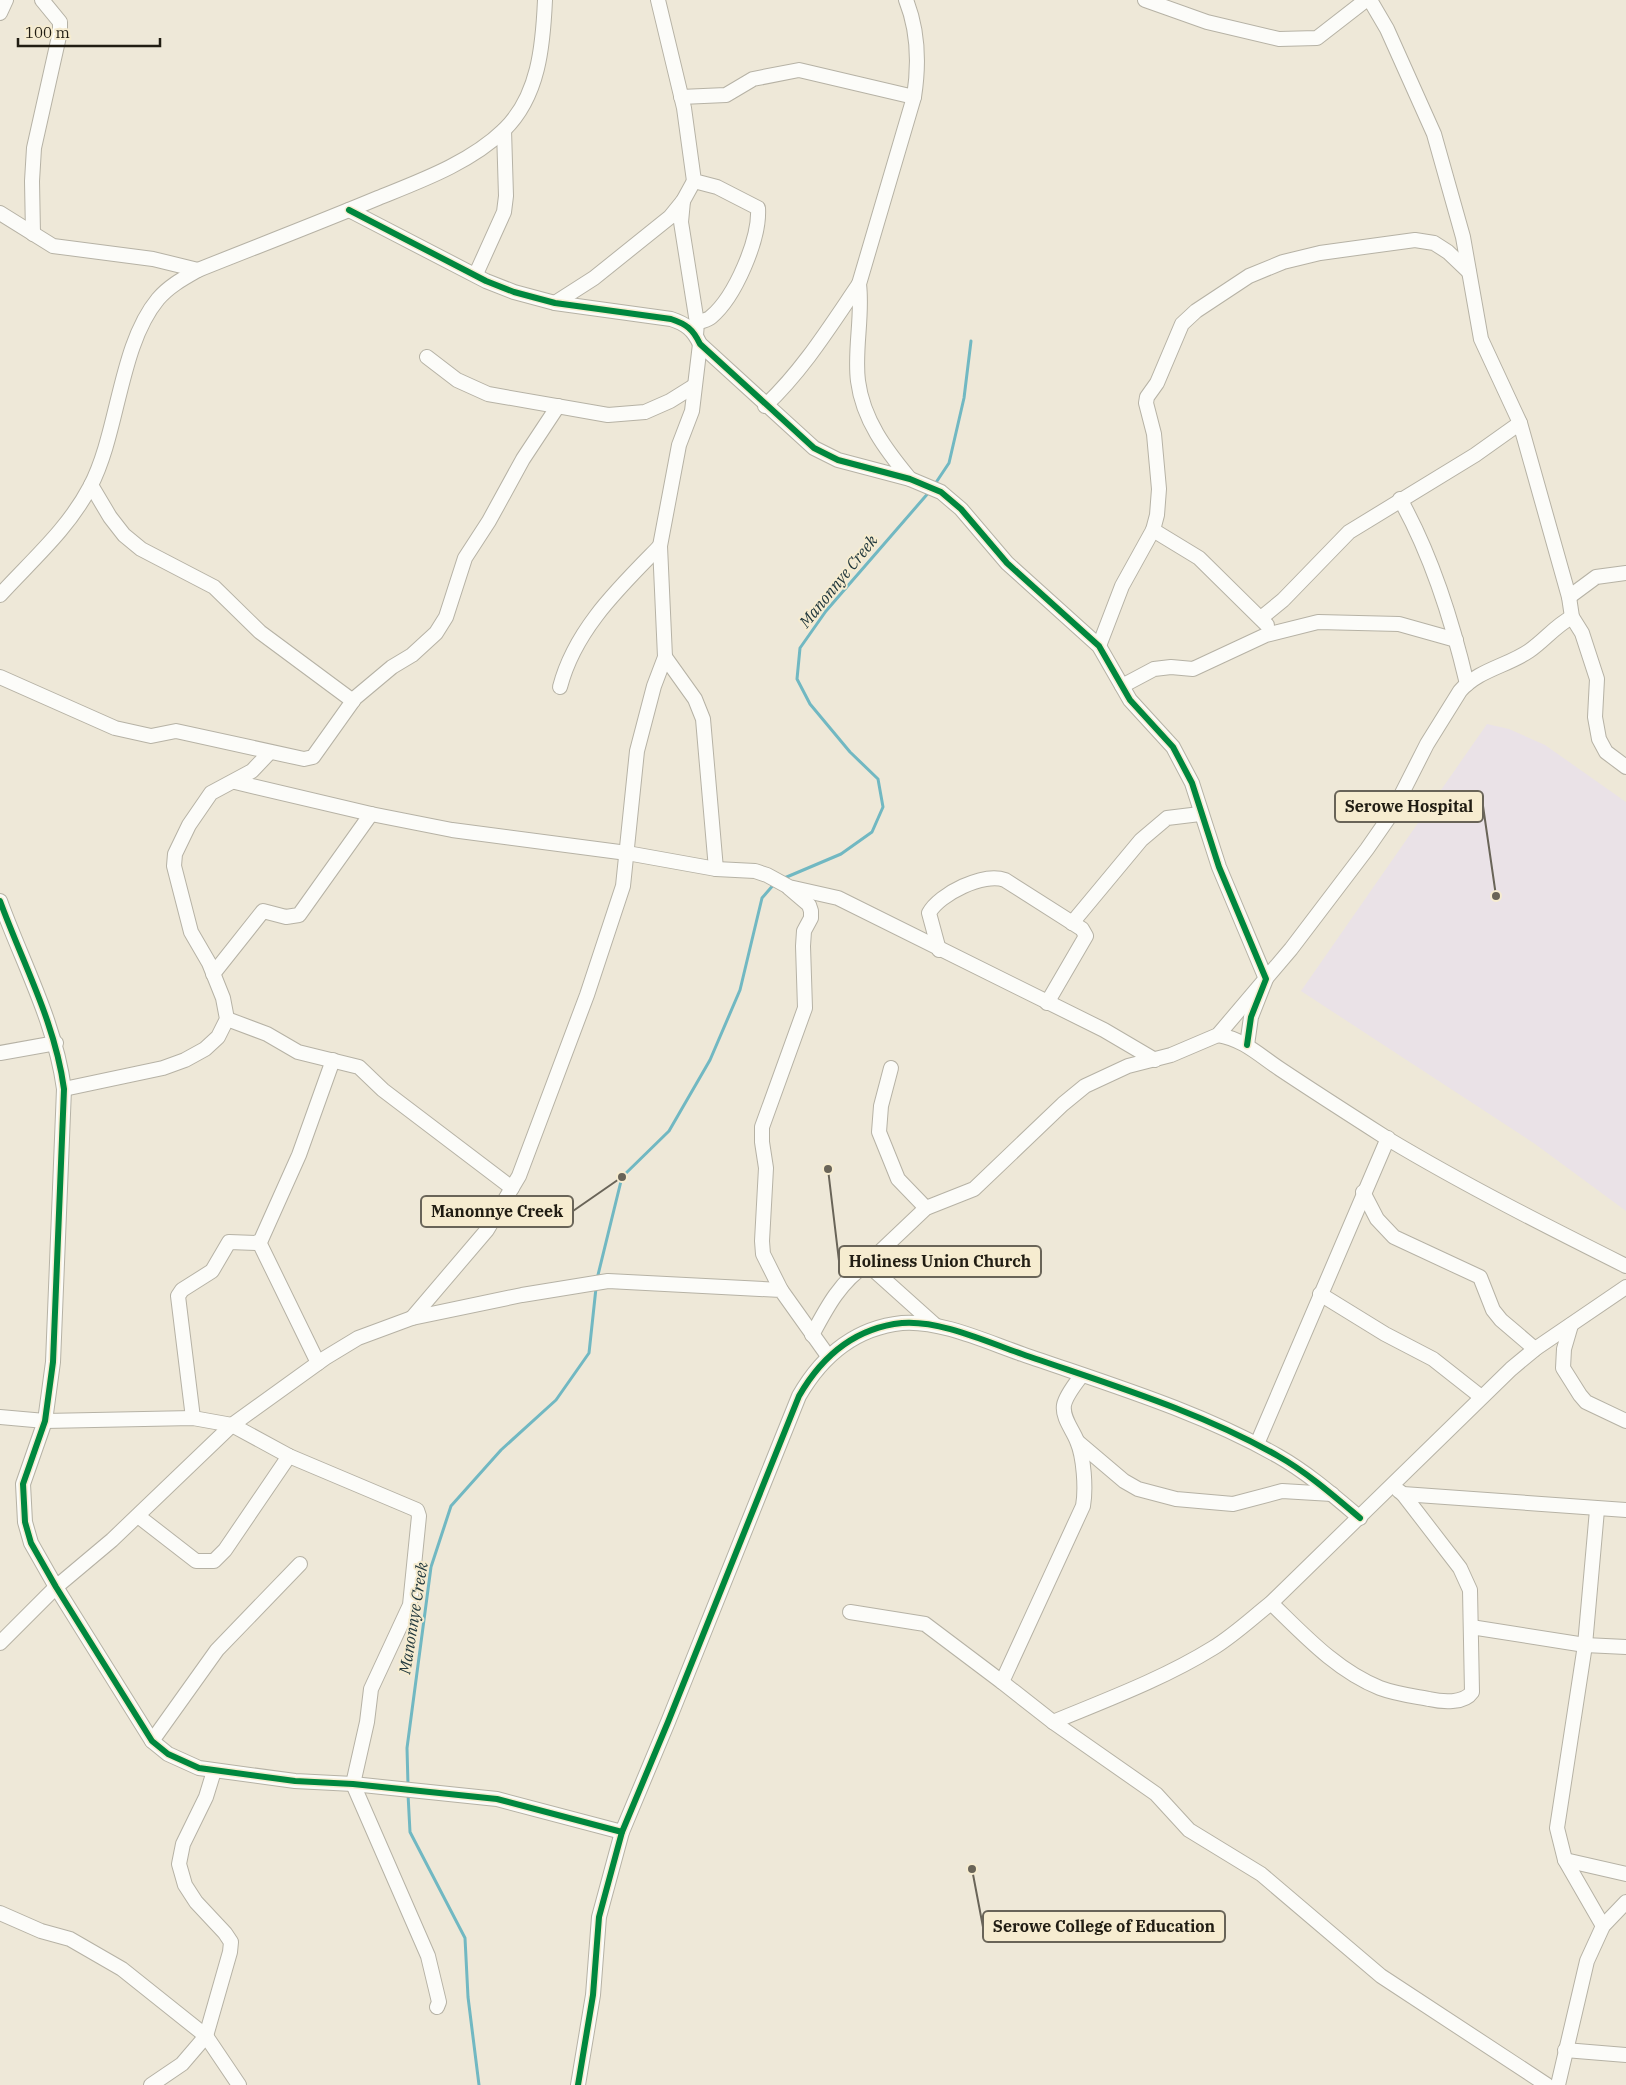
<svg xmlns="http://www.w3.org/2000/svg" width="1626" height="2085" viewBox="0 0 1626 2085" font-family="'IBM Plex Serif',serif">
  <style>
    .medical { fill: #eae2e7 }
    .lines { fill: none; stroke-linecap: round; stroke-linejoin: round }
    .stream { stroke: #71b8c2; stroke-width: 3 }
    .minor-casing { stroke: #b6b2a5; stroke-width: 16 }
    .minor { stroke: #fcfcf9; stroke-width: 14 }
    .cycleway-casing { stroke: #f6ecd0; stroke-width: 9 }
    .cycleway { stroke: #00873e; stroke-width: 6 }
    .labels { text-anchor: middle; stroke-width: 4; stroke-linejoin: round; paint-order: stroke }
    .water-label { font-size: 16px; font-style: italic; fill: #21383d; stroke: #f6ecd0 }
    .leader { fill: none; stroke: #696458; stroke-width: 2 }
    .callout-dot { fill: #696458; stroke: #f6ecd0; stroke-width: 2 }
    .callout { fill: #f6ecd0; stroke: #696458; stroke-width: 2 }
    .callout-label { font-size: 16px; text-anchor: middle; font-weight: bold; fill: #211d13 }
  </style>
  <rect width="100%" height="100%" fill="#eee8d8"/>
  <!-- medical -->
  <polygon class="medical" points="1487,724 1509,729 1545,745 1626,802 1626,1211 1535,1144 1301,991"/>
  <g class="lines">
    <!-- stream -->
    <g class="stream">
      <polyline points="935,484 949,463 964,398 971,341"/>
      <polyline points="782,879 841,854 872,832 883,807 878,779 850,752 810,704 797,679 800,648 826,611 930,491"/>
      <polyline points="597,1279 622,1177 669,1131 710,1060 740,990 762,898 775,883"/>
      <polyline points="408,1785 407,1748 431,1567 451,1506 501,1450 556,1400 589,1353 596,1288"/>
      <polyline points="408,1794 410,1832 465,1938 468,1997 479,2085"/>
    </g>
    <!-- minor casing -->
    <g class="minor-casing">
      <g id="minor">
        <path d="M658 0 684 108 694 181 717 187 758 208C760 239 735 297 711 317 708 320 701 321 697 323L696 335"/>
        <path d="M906 0C918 30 919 65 914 97L859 284C863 316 854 350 858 381 863 420 886 450 910 479"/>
        <polyline points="1145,0 1207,22 1279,39 1317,38 1366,0"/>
        <polyline points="1370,0 1387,29 1434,134 1463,237 1481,339 1520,423 1569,597 1572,617 1582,633 1597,679 1595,717 1599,739 1606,752 1626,767"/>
        <polyline points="0,13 6,0"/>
        <polyline points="681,97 726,95 753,79 799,70 914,97"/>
        <polyline points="683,201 681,222 697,323"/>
        <path d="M349 210 486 281 514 292 555 303 671 319C686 324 693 329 700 344L814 448 838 460 910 479 941 492 961 509 1007 563 1099 646 1130 700 1173 747 1192 783 1219 867 1266 979 1251 1017 1247 1045"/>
        <polyline points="0,213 53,246 153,259 198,270"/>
        <polyline points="33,234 32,181 34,148 60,32 60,22 42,0"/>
        <polyline points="476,274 504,212 506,196 504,130"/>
        <polyline points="555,303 594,278 670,217 683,201 694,181"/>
        <polyline points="427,357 457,380 488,394 608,415 645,412 670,401 694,386"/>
        <path d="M765 406C803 370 829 328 859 284"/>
        <polyline points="91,485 110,517 124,535 141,549 214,587 260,632 353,701"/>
        <path d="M1400 499C1432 556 1452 620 1467 684"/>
        <polyline points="1153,530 1199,558 1267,625"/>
        <path d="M0 595C32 560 68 529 90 487 119 432 119 346 158 299 169 286 184 278 198 270 258 246 318 223 378 198 420 181 470 163 504 130 539 96 543 45 545 0"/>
        <polyline points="1569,597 1596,577 1626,573"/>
        <polyline points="1261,618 1283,600 1349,532 1475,455 1520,423"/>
        <polyline points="1099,646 1122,586 1153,530 1157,515 1159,489 1154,434 1146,403 1147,397 1157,383 1182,324 1196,311 1249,276 1283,262 1320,253 1415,240 1434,243 1448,252 1469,272"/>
        <polyline points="665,657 695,699 703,719 716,869"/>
        <polyline points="0,677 115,728 151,736 176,731 304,759 313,757 355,698 392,667 412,655 436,633 446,617 465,558 489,521 523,459 558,406"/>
        <polyline points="1122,686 1154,669 1171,667 1193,669 1266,635 1318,622 1399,624 1456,640"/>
        <path d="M560 687C575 629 620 587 660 546"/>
        <polyline points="235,782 371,814 452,830 627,853 716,869 755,871 767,875 789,887 838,898 1104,1030 1155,1060"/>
        <path d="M0 901C23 964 55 1022 64 1089L53 1362 45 1421 23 1484 25 1522 31 1543 56 1587 152 1741 168 1754 199 1768 295 1781 353 1784 497 1799 622 1832"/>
        <polyline points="1072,923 1141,840 1167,818 1200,814"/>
        <path d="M939 950 929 913C939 894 984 872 1005 880L1082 929 1086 936 1047 1003"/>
        <polyline points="213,974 263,911 286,917 299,915 371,814"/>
        <polyline points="227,1019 267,1034 298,1052 359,1067 383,1090 512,1188"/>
        <path d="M1218 1035C1243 1039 1259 1055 1280 1069 1316 1093 1352 1116 1388 1139 1465 1185 1546 1226 1626 1266"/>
        <polyline points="0,1053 56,1043"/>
        <polyline points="891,1068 881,1106 879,1132 898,1179 926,1208"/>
        <polyline points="64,1089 163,1068 185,1060 205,1049 218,1037 227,1019 223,998 209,963 191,932 174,866 175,854 189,825 211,793 252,771 270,752"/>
        <polyline points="1363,1192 1377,1219 1394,1237 1480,1277 1493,1310 1501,1320 1535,1349"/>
        <polyline points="259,1242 318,1363"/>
        <polyline points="781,1290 763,1254 762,1241 766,1168 762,1142 762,1127 805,1008 803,946 804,931 811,918 811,911 809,905 789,888"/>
        <polyline points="1320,1294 1385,1334 1433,1359 1480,1396"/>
        <polyline points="412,1318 487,1230 519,1176 587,995 623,886 637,751 654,686 665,657 660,546 679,445 692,411 700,344"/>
        <path d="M935 1325 867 1264 926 1208 974 1189 1063 1104 1085 1086 1128 1066 1171 1055 1218 1035 1291 949 1367 849 1392 813 1427 744 1460 691C1478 670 1507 666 1529 651 1545 640 1555 626 1572 617"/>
        <polyline points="1571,1325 1564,1349 1563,1368 1580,1395 1586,1402 1626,1421"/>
        <path d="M812 1335C827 1307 840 1282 867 1264"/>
        <path d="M1082 1375C1076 1383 1066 1395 1064 1405 1062 1418 1073 1430 1077 1441 1084 1457 1086 1489 1083 1506L1002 1682 1053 1722 1156 1794 1189 1830 1261 1874 1381 1976 1547 2085"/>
        <polyline points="0,1417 45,1421 193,1418 232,1425 289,1456 417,1510 419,1516 410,1605 371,1689 367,1722 353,1784 428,1956 439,2002 437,2007"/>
        <polyline points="193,1418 178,1296 182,1290 212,1271 229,1242 256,1243 261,1240 299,1155 333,1060"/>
        <polyline points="1078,1442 1124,1481 1138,1489 1176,1499 1233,1504 1282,1491 1332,1494"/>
        <polyline points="1257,1444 1388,1138"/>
        <polyline points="1399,1491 1403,1494 1626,1510"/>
        <polyline points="1597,1510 1585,1645 1557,1828 1565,1860 1603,1926"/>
        <polyline points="138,1516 196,1561 214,1561 225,1550 289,1456"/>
        <path d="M1271 1603C1304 1635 1337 1671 1380 1688 1396 1694 1413 1696 1429 1699 1442 1702 1464 1704 1472 1692L1470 1590 1460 1568 1403 1494"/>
        <polyline points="850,1612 925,1624 1002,1682"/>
        <polyline points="1471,1627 1585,1645 1626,1647"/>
        <polyline points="0,1643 56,1587 112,1540 232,1425 325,1358 358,1338 412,1318 522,1295 608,1281 781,1290 828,1356"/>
        <path d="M1053 1722C1106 1700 1163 1679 1213 1648 1234 1635 1252 1618 1271 1603L1511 1369 1535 1349 1626 1287"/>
        <polyline points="152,1741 217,1650 300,1564"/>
        <polyline points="1565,1860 1626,1874"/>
        <polyline points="0,1913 41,1931 70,1939 122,1969 206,2036 239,2085"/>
        <polyline points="1565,2050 1626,2055"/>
        <polyline points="151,2085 182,2064 206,2036 230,1952 231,1942 225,1933 196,1902 185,1885 179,1864 183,1844 206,1797 214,1771"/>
        <path d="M578 2085 593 1995 599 1917 622 1832 668 1722 799 1396C822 1356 855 1328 902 1323 940 1320 987 1342 1022 1354 1108 1384 1199 1411 1278 1456 1308 1473 1334 1496 1360 1518"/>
        <polyline points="1558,2085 1587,1961 1603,1926 1626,1902"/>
      </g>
    </g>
    <!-- minor -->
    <use href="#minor" class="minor"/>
    <!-- cycleway casing -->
    <g class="cycleway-casing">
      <g id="cycleway">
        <path d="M349 210 486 281 514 292 555 303 671 319C686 324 693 329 700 344L814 448 838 460 910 479 941 492 961 509 1007 563 1099 646 1130 700 1173 747 1192 783 1219 867 1266 979 1251 1017 1247 1045"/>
        <path d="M0 901C23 964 55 1022 64 1089L53 1362 45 1421 23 1484 25 1522 31 1543 56 1587 152 1741 168 1754 199 1768 295 1781 353 1784 497 1799 622 1832"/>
        <path d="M578 2085 593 1995 599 1917 622 1832 668 1722 799 1396C822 1356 855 1328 902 1323 940 1320 987 1342 1022 1354 1108 1384 1199 1411 1278 1456 1308 1473 1334 1496 1360 1518"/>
      </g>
    </g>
    <!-- cycleway -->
    <use href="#cycleway" class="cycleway"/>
  </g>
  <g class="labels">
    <!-- water labels -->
    <g class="water-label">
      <text transform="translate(838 581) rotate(-51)" y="6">Manonnye Creek</text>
      <text transform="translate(413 1618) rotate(-81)" y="6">Manonnye Creek</text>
    </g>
  </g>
  <!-- callouts -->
  <path class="leader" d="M1496 896L1483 806M622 1177L573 1211M828 1169L839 1261M972 1869L983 1927"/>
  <g class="callout-dot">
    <circle cx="1496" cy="896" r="5"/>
    <circle cx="622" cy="1177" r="5"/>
    <circle cx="828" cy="1169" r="5"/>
    <circle cx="972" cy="1869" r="5"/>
  </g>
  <g class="callout">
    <rect x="1335" y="791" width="148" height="31" rx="5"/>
    <rect x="421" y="1196" width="152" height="31" rx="5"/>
    <rect x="839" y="1246" width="202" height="31" rx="5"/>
    <rect x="983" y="1911" width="242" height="31" rx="5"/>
  </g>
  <g class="callout-label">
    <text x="1409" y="812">Serowe Hospital</text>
    <text x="497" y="1217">Manonnye Creek</text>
    <text x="940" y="1267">Holiness Union Church</text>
    <text x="1104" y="1932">Serowe College of Education</text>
  </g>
  <!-- scale -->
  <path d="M18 38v8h142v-8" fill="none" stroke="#211d13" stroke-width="2.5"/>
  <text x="25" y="38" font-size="15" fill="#211d13" stroke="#f6ecd0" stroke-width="4" paint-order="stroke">100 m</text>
</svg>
